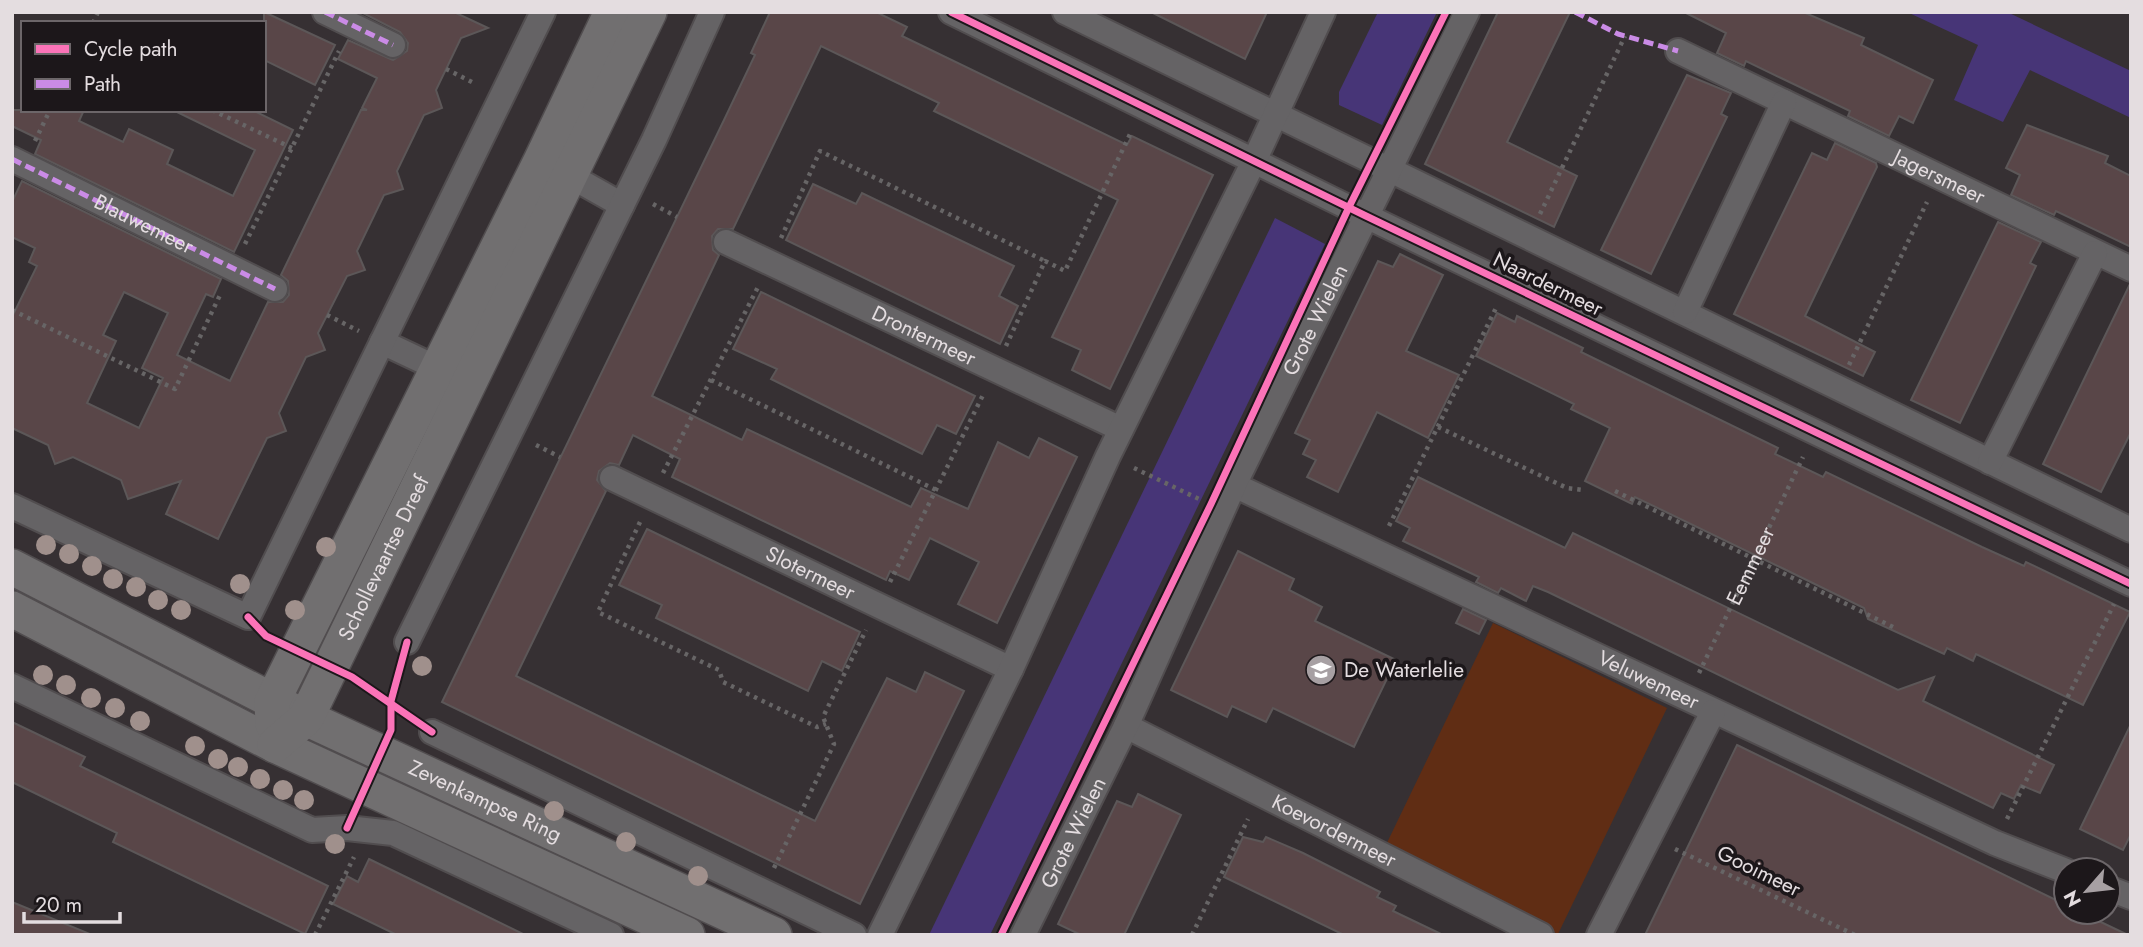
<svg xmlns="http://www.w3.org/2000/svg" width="2143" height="947" viewBox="0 0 2143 947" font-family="Jost,sans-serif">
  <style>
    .green { fill: #602d14 }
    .water { fill: #473577 }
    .building { fill: #594648; stroke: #5c5758; stroke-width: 2; fill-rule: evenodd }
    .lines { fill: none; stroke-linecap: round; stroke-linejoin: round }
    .street-casing { stroke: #514d4f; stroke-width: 28 }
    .secondary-casing { stroke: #514d4f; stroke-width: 38 }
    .path { stroke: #676566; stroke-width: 4.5; stroke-dasharray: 3.5 5; stroke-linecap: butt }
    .street { stroke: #656365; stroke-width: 24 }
    .secondary { stroke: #716f70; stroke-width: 35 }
    .quiet { stroke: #ca8be6; stroke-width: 5; stroke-dasharray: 10 5; stroke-linecap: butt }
    .cycleway-casing { stroke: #1c171a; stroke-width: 11 }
    .cycleway { stroke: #fb73b8; stroke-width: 7 }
    .tree { fill: #a0908c }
    .labels { text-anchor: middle; stroke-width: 7; stroke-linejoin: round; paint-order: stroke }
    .street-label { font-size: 21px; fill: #e4dde0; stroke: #1c171a }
    .poi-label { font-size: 21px; fill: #e4dde0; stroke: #1c171a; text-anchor: start }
  </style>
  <rect width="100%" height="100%" fill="#363033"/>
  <!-- green -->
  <polygon class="green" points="1493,623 1667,708 1558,934 1384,849"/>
  <!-- water -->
  <g class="water">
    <polygon points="1378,12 1437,12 1382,125 1339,105 1339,92"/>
    <polygon points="1907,12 2007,12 2131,71 2131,118 2030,70 2003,122 1954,100 1978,45"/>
    <polygon points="1275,218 1325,244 990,935 929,935"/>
  </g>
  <!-- building -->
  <g class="building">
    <polygon points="264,12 335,45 315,85 264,60"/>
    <path d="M361 12H454L488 28 461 38 436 90 442 108 424 115 397 171 403 189 384 195 357 251 365 270 347 276 318 333 325 350 306 357 279 413 286 431 267 438 218 539 166 514 181 481 128 499 121 480 73 457 55 464 48 445 12 428V317L37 266 29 262 35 248 12 237V202L22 181 221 279 213 297 206 294 177 355 230 381 268 302H283L289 295 288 281 281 275 361 110H367L362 108 377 78 338 59 348 40 393 60 407 51 408 43 400 32ZM124 292 168 313 142 368 163 378 139 428 87 403 116 341 103 335Z"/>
    <polygon points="770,12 876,12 907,27 902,36 1127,145 1132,136 1213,175 1110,389 1072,370 1081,350 1052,337 1118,200 934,111 939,103 821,46 733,229 718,229 712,236 713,250 719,255 652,396 742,440 747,429 911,507 921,488 968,509 998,442 1029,458 1039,438 1077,457 997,623 958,604 979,562 930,538 909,580 890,571 886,580 672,477 680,459 633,435 619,465 610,463 599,471 597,480 606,491 516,676 815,821 887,678 916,692 925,672 964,691 860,904 442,702 724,120 755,55 751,53"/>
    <polygon points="1151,12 1267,12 1245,59"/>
    <polygon points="1498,12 1570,12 1507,142 1577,176 1554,227 1425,164"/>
    <polygon points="1684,12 1803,12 1864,38 1861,45 1933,80 1913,123 1899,116 1889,136 1848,116 1850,111 1781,78 1746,61 1744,66 1717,53 1726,33"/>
    <polygon points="1687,75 1731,93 1721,114 1727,117 1651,274 1601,250"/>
    <polygon points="12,110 84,110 79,121 123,142 129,129 173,150 167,164 233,196 255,150 173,110 252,110 293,130 234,252 35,154 41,140 12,126"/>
    <polygon points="2027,125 2108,156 2105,163 2131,176 2131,247 2056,211 2054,215 2011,195 2020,175 2006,168"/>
    <polygon points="1835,143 1876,163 1877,167 1805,316 1875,352 1863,376 1734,314 1812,153 1827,160"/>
    <polygon points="813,184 856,204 862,193 1014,266 999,296 1018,306 1000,344 786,240"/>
    <polygon points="1998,222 2041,242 2030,263 2036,266 1960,423 1911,400"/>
    <polygon points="1400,254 1443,275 1406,351 1459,375 1428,438 1377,412 1338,492 1307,477 1316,460 1303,454 1310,440 1295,433 1378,261 1393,267"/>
    <polygon points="2130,284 2131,432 2101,492 2043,464"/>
    <polygon points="761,292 975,396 956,434 937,425 922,454 771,379 777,369 733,349"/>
    <polygon points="1497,313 1515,322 1517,316 1583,348 1581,352 1778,448 1775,454 1823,477 1826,472 1982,547 2024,566 2026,562 2130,612 2083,705 1976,654 1973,661 1947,648 1944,654 1868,619 1864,608 1782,568 1635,497 1632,504 1585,481 1610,428 1571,409 1574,404 1476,356"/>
    <polygon points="1418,477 1565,548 1573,533 1898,690 1934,677 1923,701 2054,765 2040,793 2021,785 2014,799 2001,793 1993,808 1548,592 1533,586 1526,601 1501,588 1498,593 1476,582 1479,577 1403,541 1410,528 1396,521"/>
    <polygon points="647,529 860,632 842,671 822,661 808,691 656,618 662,605 619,585"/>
    <polygon points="1238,551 1294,579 1289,590 1322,607 1315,621 1396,660 1354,747 1273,708 1266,722 1232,706 1227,717 1171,690"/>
    <polygon points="1463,609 1486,620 1479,634 1456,623"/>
    <polygon points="12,722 85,757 80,766 328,886 305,934 113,842 117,833 12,782"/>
    <polygon points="2131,724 2131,834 2123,850 2080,829"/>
    <polygon points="1737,745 2066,905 2066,912 2080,912 2128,935 1645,935"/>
    <polygon points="1138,794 1181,815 1124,935 1081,935 1058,924 1117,801 1132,807"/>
    <polygon points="1243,837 1263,842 1266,837 1303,853 1380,892 1377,897 1396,906 1393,911 1443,935 1344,935 1224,877"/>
    <polygon points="369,859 474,910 525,935 397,935 333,904 347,876 358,882"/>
    <polygon points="12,902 90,934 89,935 12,935"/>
  </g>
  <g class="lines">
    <!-- street casing -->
    <g class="street-casing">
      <g id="street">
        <polyline points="325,12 393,45"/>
        <polyline points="951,12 1366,216 2131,584"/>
        <polyline points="1065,12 2131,530"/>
        <path id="s2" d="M1678 51 2131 269"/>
        <polyline points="12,159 275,289"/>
        <polyline points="558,169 622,205"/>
        <path id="s3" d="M726 242 1121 429"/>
        <polyline points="1685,312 1784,102"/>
        <polyline points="382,342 439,369"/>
        <polyline points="1990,462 2095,253"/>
        <path id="s4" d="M612 478 1011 669"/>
        <path id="s5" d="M1234 485 1995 843 2066 871"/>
        <polyline points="12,506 248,617 543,12"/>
        <polyline points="407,642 654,140 712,12"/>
        <polyline points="12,686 312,830 347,828 393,833 611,935"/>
        <path id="s6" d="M1126 726 1541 935"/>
        <polyline points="432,732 854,935"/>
        <polyline points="2108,888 2131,897"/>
        <polyline points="880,935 1011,669 1108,456 1255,159 1323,12"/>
        <path id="s7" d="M1023 935 1126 726 1234 485 1467 12"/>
        <polyline points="1599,935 1713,712"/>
      </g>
    </g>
    <!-- secondary casing -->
    <g class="secondary-casing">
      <g id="secondary">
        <path id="s8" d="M12 567 306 718 774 935"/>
        <polyline points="12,609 275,745 687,935"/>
        <polyline points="273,724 272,702 541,161 612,12"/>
        <path id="s9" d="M275 745 306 718 649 12"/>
      </g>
    </g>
    <!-- path -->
    <g class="path">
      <polyline points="93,23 98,12"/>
      <polyline points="446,69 476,84"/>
      <polyline points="212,110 292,148"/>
      <polyline points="35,141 50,110"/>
      <polyline points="653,204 677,217"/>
      <polyline points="1540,214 1625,36"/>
      <polyline points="781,238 820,151 1045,261"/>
      <polyline points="245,244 339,51"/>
      <polyline points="12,310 175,389 221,293"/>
      <polyline points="327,315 359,331"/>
      <polyline points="1006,346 1045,261 1065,271 1132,130"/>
      <polyline points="1849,365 1927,202"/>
      <polyline points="711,380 936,490"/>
      <polyline points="1438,427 1567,488 1583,490"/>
      <polyline points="536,445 560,457"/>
      <polyline points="1134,468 1199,499"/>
      <polyline points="663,473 758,287"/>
      <polyline points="1615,491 1893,627"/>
      <polyline points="640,522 598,612 719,670 723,682 817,727 826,724"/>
      <polyline points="1389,526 1496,308"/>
      <polyline points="890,582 983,395"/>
      <path id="s1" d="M1699 673 1803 457"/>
      <polyline points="2007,819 2114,604"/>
      <polyline points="1675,849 1855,935"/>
      <polyline points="774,868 834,744 823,717 866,630"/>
      <polyline points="315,935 354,857"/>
      <polyline points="1192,935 1248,819"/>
    </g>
    <!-- street -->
    <use href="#street" class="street"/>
    <!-- secondary -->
    <use href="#secondary" class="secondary"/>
    <!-- quiet -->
    <g class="quiet">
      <polyline points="325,12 393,45"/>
      <polyline points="1575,12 1618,34 1678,51"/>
      <path id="s10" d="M12 159 275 289"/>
    </g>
    <!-- cycleway casing -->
    <g class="cycleway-casing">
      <g id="cycleway">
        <polyline points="951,12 1366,216 2131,584"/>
        <polyline points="248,617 266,636 352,677 432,732"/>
        <polyline points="347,828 391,730 391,701 407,642"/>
        <polyline points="1001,935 1211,504 1349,207 1446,12"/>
      </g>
    </g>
    <!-- cycleway -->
    <use href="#cycleway" class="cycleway"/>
  </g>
  <!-- trees -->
  <g class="tree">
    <circle cx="46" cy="545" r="10"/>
    <circle cx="326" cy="547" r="10"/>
    <circle cx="69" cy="554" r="10"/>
    <circle cx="92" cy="566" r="10"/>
    <circle cx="113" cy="579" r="10"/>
    <circle cx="240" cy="584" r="10"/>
    <circle cx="136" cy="587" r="10"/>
    <circle cx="158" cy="600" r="10"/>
    <circle cx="181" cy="610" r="10"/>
    <circle cx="295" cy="610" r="10"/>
    <circle cx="422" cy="666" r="10"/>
    <circle cx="43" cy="675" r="10"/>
    <circle cx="66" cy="685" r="10"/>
    <circle cx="91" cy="698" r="10"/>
    <circle cx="115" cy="708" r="10"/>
    <circle cx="140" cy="721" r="10"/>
    <circle cx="195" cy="746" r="10"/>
    <circle cx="218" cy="759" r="10"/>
    <circle cx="238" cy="767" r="10"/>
    <circle cx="260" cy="779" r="10"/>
    <circle cx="283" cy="790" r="10"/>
    <circle cx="304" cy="800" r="10"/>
    <circle cx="554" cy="811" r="10"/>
    <circle cx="626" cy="842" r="10"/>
    <circle cx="335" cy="844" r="10"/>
    <circle cx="698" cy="876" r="10"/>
  </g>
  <!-- icons -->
  <defs>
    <g id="school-disc" transform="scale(1.575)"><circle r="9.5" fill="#a7a0a3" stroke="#1c171a"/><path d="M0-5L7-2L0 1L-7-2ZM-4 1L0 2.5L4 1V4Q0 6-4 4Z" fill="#fff"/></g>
  </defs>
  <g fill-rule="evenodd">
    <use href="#school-disc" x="1321" y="670"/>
  </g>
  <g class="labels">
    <!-- street labels -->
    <g class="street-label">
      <text dy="7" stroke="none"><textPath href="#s2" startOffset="290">Jagersmeer</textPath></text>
      <text dy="7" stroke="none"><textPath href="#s10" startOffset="147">Blauwemeer</textPath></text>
      <text transform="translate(1548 284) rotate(26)" y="7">Naardermeer</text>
      <text dy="7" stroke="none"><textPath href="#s7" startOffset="681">Grote Wielen</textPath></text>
      <text dy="7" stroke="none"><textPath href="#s3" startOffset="219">Drontermeer</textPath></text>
      <text dy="7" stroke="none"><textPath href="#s9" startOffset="219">Schollevaartse Dreef</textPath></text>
      <text dy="7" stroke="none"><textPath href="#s1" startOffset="119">Eemmeer</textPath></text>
      <text dy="7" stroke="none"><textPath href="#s4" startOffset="220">Slotermeer</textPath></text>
      <text dy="7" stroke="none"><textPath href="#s5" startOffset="458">Veluwemeer</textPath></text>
      <text dy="7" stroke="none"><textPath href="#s8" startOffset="528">Zevenkampse Ring</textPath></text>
      <text dy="7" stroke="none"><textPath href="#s6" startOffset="233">Koevordermeer</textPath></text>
      <text dy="7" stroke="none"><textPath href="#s7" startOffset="114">Grote Wielen</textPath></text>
      <text transform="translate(1759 871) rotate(26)" y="7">Gooimeer</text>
    </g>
    <!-- poi labels -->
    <g class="poi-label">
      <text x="1344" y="677">De Waterlelie</text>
    </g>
  </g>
  <!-- border -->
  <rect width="2143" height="947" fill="none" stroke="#e4dde0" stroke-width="28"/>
  <!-- legend -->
  <rect x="21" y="21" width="245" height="91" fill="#1c171a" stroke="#6c6669" stroke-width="2"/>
  <rect x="35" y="44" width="35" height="10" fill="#fb73b8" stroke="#6c6669" stroke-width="2"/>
  <text x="84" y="56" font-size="21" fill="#e4dde0">Cycle path</text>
  <rect x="35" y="79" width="35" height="10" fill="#ca8be6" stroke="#6c6669" stroke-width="2"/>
  <text x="84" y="91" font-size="21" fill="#e4dde0">Path</text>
  <!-- north arrow -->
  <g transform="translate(2087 891) rotate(242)"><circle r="33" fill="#1c171a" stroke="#6c6669" stroke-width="2"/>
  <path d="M0-5L12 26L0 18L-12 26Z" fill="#a7a0a3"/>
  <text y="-10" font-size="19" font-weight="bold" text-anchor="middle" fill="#e4dde0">N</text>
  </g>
  <!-- scale -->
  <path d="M24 912v10h96v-10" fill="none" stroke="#e4dde0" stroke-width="3.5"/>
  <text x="35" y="912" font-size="21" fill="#e4dde0" stroke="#1c171a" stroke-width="5" paint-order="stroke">20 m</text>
</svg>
